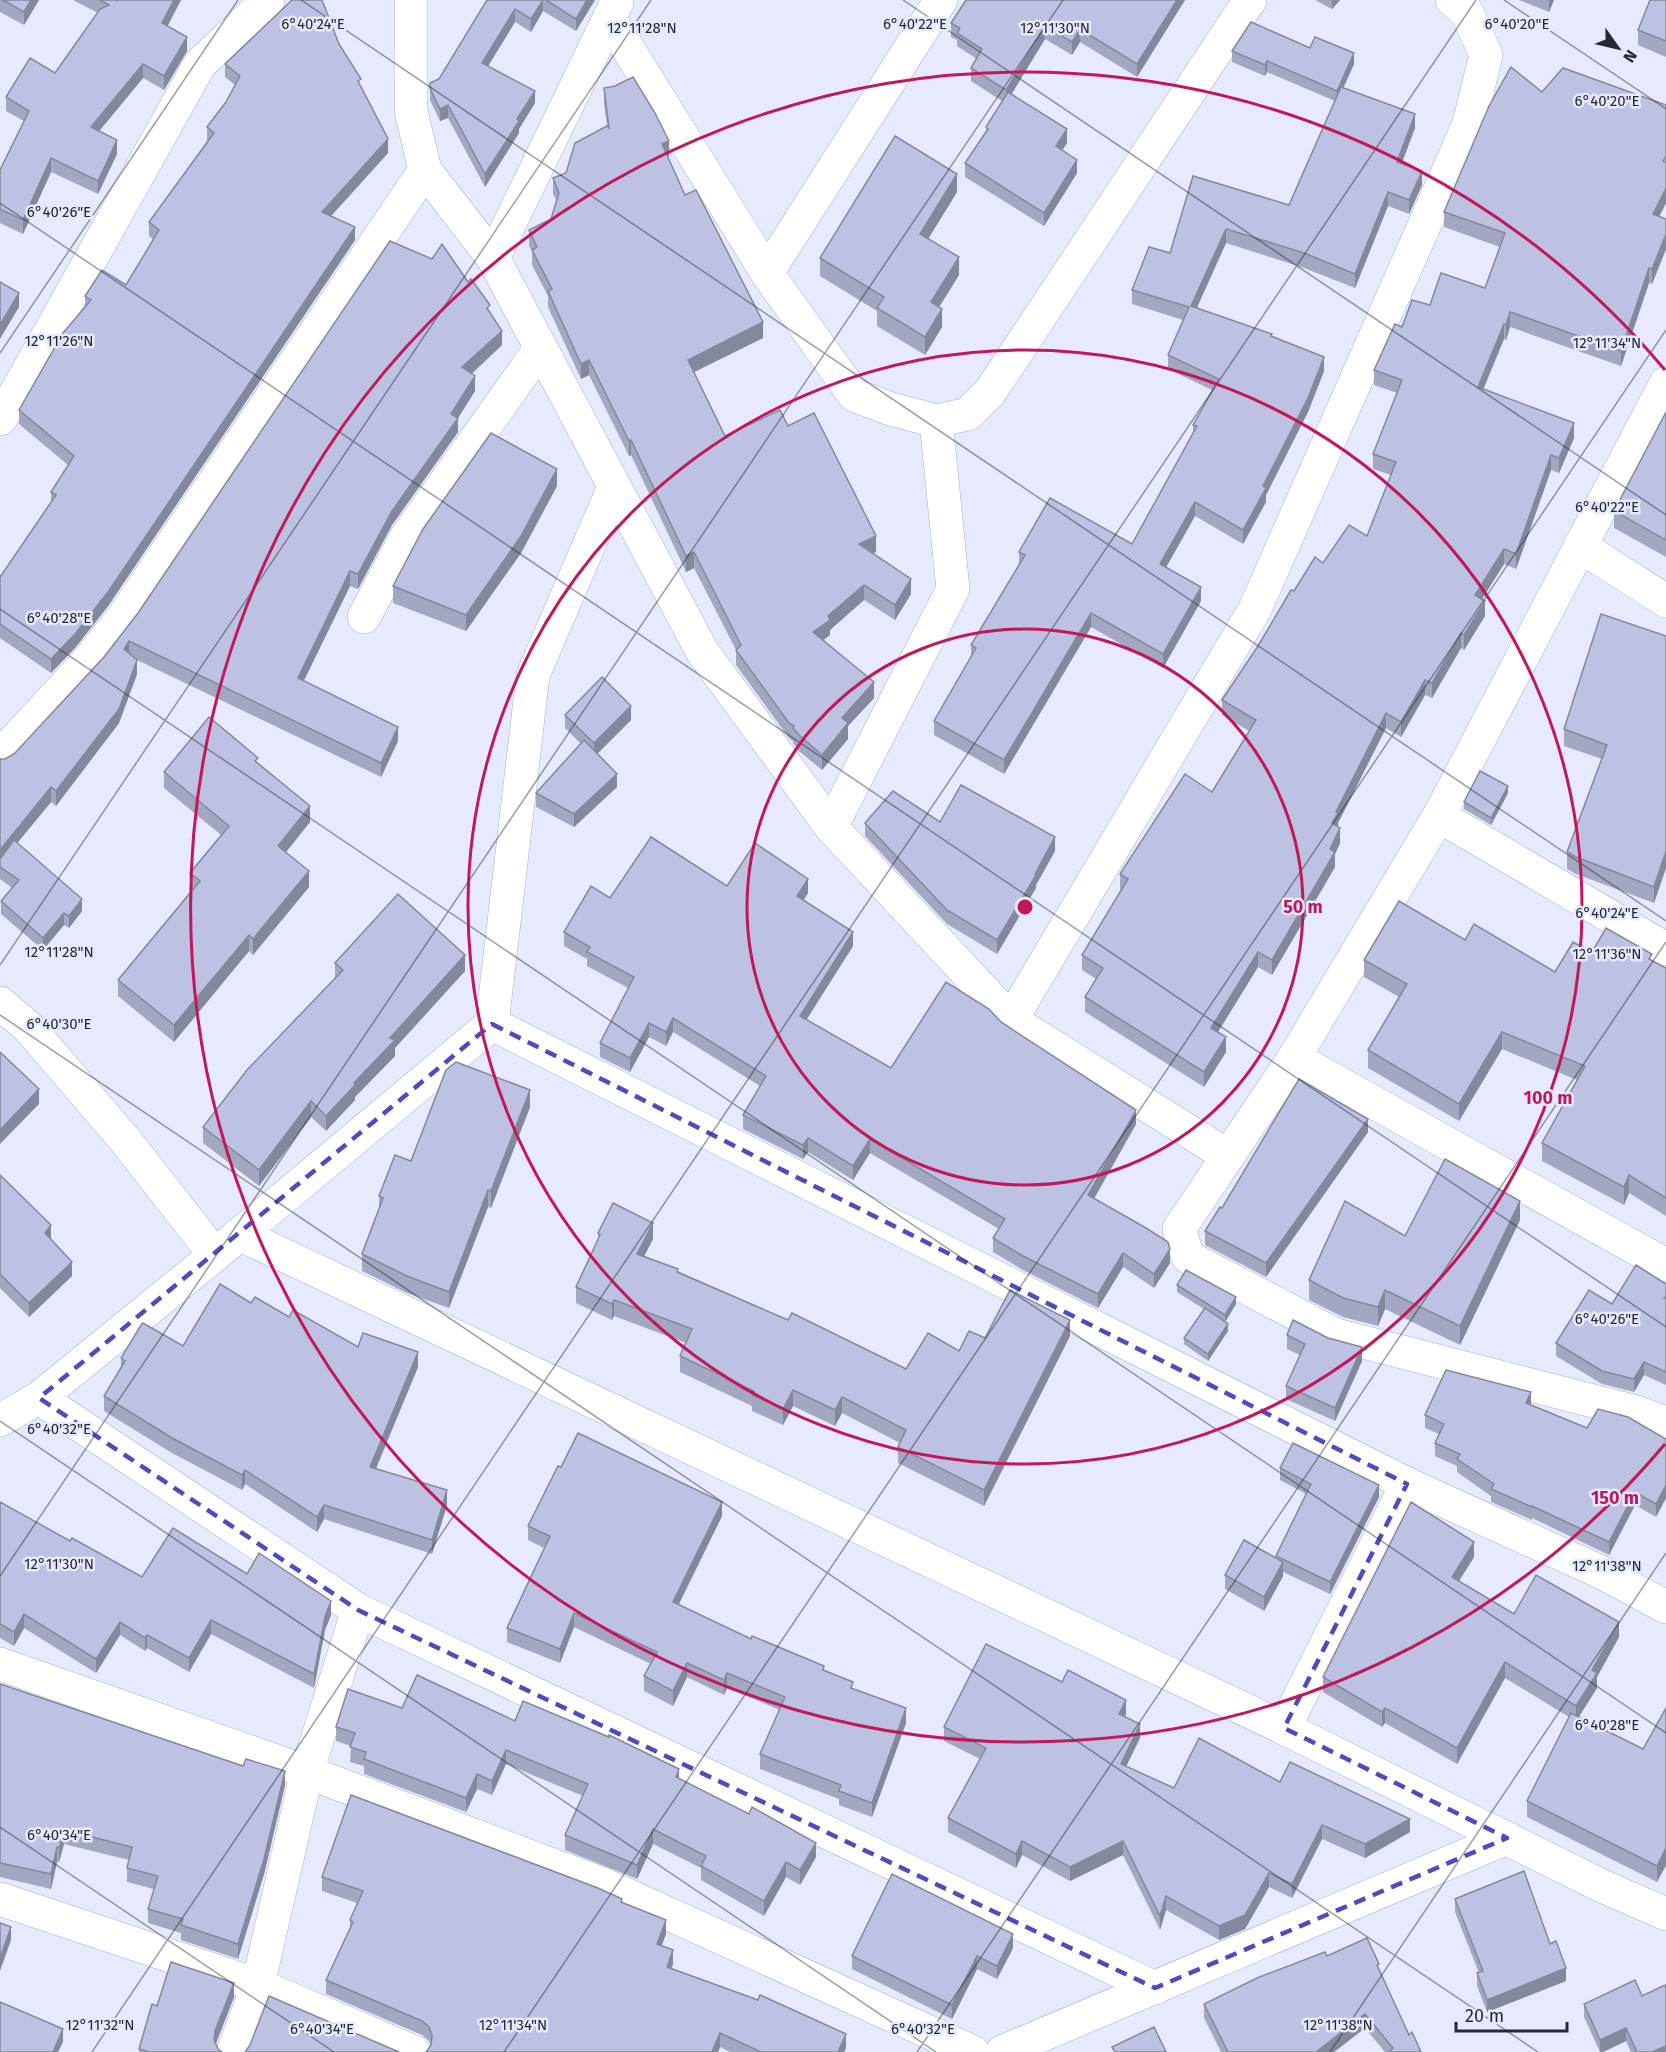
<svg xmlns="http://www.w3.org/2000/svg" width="1666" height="2052" viewBox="0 0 1666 2052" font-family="'Fira Sans',sans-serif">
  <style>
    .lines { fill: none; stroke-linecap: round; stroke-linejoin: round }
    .minor-casing { stroke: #a9aecd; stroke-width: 34 }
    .minor { stroke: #fff; stroke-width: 33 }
    .wall { fill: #a3a7c2 }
    .shaded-wall { fill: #84889e }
    .building { fill: #bdc2e2; stroke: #84889e; stroke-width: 1.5 }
    .marked { fill: none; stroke: #4d4bc1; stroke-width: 4.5; stroke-dasharray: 12 8; stroke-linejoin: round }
    .ticks { fill: none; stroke: #262834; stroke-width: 1.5; stroke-opacity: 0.45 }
    .ring { fill: none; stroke: #c2185b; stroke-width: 3 }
    .ticks-label { font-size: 15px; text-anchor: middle; fill: #262834; stroke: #e7eafe; stroke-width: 5; stroke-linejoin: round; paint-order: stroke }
    .centre { fill: #c2185b; stroke: #e7eafe; stroke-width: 3 }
    .ring-label { font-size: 18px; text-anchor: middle; font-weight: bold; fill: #c2185b; stroke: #e7eafe; stroke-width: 5; stroke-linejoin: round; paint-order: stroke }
  </style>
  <rect width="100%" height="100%" fill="#e7eafe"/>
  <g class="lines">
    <!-- minor casing -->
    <g class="minor-casing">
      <g id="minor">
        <polyline points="411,0 411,111 425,170 493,258 702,651 831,827 1011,1020 1228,1156"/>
        <polyline points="609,18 767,273 854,395 891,409 936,421 968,414 990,392 1250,0"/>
        <polyline points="493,258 617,2"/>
        <polyline points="767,273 941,0"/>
        <polyline points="1666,383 1439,816 1294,1058 1666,1265"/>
        <polyline points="0,419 8,407 200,64 268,0"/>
        <polyline points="1580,546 1666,601"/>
        <polyline points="364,617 407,536 540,349"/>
        <polyline points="0,756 89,660 123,617 425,170"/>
        <polyline points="1439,816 1666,949"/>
        <polyline points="831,827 953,589 936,421"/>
        <polyline points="0,1003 29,1028 125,1140 215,1255"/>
        <polyline points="1011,1020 1255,609 1469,124 1486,55 1467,12 1452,0"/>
        <polyline points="492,1024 1407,1484 1603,1573 1666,1607"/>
        <polyline points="1294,1058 1179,1229 1188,1257 1336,1335 1636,1412 1666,1423"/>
        <polyline points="239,1234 1284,1728 1602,1886 1666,1914"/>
        <polyline points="39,1398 358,1610 1155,1988"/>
        <polyline points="0,1420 39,1398 215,1255 492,1024 533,675 614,487"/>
        <polyline points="0,1664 307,1772 605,1885 973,2052"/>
        <polyline points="1284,1728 1407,1484"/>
        <polyline points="0,1899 258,1985 414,2052"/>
        <polyline points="233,2052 258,1985 307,1772 358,1610"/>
        <polyline points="1002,2052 1507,1838"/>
      </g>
    </g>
    <!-- minor -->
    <use href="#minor" class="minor"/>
  </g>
  <!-- wall -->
  <g class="wall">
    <polygon points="0,0 39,0 24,25 0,12"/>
    <polygon points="73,0 181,0 167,26 187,51 164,90 143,78 99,131 117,154 98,194 51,172 23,234 0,223 0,170 24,121 6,111 6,97 55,73 98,13"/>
    <polygon points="487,0 595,0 576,31 543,11 531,32 515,22 488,66 535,103 519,129 519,133 485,187 448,118 440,121 430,100 430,83 439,79"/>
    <polygon points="966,0 1185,0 1137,77 1080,42 1072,55 1045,39 1011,95 1067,143 1062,150 1077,173 1044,226 965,177 965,163 986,132 986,127 1002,101 971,81 971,68 977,59 957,46 957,40 951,37 951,23"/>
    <polygon points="1315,0 1340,0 1332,9"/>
    <polygon points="1519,0 1554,0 1549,12"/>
    <polygon points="1666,0 1666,57 1638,45 1638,30"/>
    <polygon points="339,44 361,87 388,153 331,216 355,240 108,606 75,648 51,673 0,638 0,577 51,502 51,492 68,465 19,424 19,410 85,307 85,296 126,285 153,239 149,236 149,222 207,141 207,127 226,102 235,85 225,77 225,64"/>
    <polygon points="1310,48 1354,64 1343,88 1415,128 1401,164 1422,185 1409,214 1388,206 1355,288 1304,268 1226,243 1197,308 1272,336 1324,371 1308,412 1266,495 1266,502 1243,544 1195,516 1166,567 1201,601 1163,668 1091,627 1004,774 934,735 934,721 971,656 971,645 1019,564 1019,552 1132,544 1193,433 1193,425 1212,390 1168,369 1168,355 1183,320 1132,304 1132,290 1170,253 1193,176 1289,205 1335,101 1267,72 1265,76 1232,62 1232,51"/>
    <polygon points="604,88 669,156 667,157 685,195 763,338 694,372 725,436 788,426 876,552 873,553 911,594 895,620 864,600 830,630 830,635 824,640 874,698 848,726 848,739 822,770 799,751 793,743 793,741 789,738 736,665 736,650 694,568 686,572 631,455 629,456 589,375 581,379 548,307 548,296 532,265 532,251 529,246 529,230 551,219 557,202 553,194 553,178 566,173 607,126 604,104"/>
    <polygon points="1542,92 1666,105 1666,203 1659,216 1666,219 1666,249 1652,284 1649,283 1621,366 1510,327 1506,340 1504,339 1483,389 1574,438 1559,473 1551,470 1516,569 1504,564 1482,599 1485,616 1464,650 1461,648 1432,698 1425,695 1401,737 1386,728 1338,823 1340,843 1335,854 1335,867 1272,975 1258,967 1218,1032 1226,1052 1204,1087 1085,1012 1085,997 1096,979 1082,970 1082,955 1121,890 1120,889 1120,874 1212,792 1249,731 1222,715 1222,700 1294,591 1323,563 1367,536 1391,475 1373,469 1373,454 1397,393 1374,385 1374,370 1402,327 1430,305 1485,288 1500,247 1444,227 1444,212"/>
    <polygon points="957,192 928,239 959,275 939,307 942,327 925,355 877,326 877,311 820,276 820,258"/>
    <polygon points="490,312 502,345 472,374 475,391 458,418 458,432 392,525 358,589 350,586 303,681 398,741 381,777 137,660 137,674 119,723 56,806 51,802 17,843 82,911 69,928 64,925 43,950 1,914 1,901 12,888 0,879 0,759 5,759 14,754 104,657"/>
    <polygon points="1666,412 1666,557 1614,528 1614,511"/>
    <polygon points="557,486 521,553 466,631 393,603 393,586"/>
    <polygon points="1666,636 1666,868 1654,903 1576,874 1567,869 1567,852 1602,759 1564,746 1564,729"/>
    <polygon points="565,715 631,720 597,754 617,787 574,827 536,807 536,793 581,744 565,728"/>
    <polygon points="258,763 310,822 286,852 309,887 253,955 249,951 174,1042 118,996 118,980 192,891 190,889 190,873 221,835 164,788 164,772"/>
    <polygon points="1508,793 1491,825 1464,809 1464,802"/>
    <polygon points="940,822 1055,851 1036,885 1036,888 997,954 947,924 865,836 865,823"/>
    <polygon points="727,886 808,893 804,900 853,946 806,1020 891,1068 1001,1022 1136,1124 1094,1199 1170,1263 1154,1288 1123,1267 1098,1308 1023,1270 993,1252 993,1238 999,1229 870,1153 853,1180 808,1152 803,1159 743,1129 743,1115 760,1086 673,1032 666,1046 649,1037 630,1072 600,1057 600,1043 628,988 587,966 587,959 564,946 564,932 610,898"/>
    <polygon points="1465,940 1555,972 1592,952 1652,960 1666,968 1666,1216 1629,1193 1624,1205 1542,1161 1542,1143 1577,1080 1502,1049 1459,1121 1368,1068 1368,1050 1399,997 1364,977 1364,960"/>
    <polygon points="335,963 465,971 395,1048 395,1056 355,1097 355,1100 326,1131 311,1117 259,1186 203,1143 203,1127 335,979"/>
    <polygon points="530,1107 491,1208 488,1207 449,1308 407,1293 362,1271 362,1254 379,1208 379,1196 411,1161"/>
    <polygon points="1368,1132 1266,1277 1205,1245 1205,1231 1222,1208"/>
    <polygon points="0,1175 51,1240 72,1276 29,1317 0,1288"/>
    <polygon points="1520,1220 1460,1345 1385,1309 1378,1326 1343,1317 1309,1300 1309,1280 1405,1236"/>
    <polygon points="598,1233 653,1239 644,1256 788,1320 906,1369 959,1351 985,1338 1070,1336 984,1506 898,1463 898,1447 900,1443 842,1413 835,1426 793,1406 783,1425 752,1411 752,1406 680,1372 680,1356 686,1343 614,1316 612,1320 576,1303 576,1287 598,1241"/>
    <polygon points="1666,1284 1666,1385 1644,1375 1634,1392 1602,1384 1556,1356 1556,1343 1612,1304"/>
    <polygon points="1177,1285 1236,1304 1225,1322 1228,1331 1208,1361 1184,1344 1184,1338 1204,1309 1177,1292"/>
    <polygon points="251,1303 289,1317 358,1347 418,1367 376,1469 447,1505 432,1554 324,1519 317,1532 245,1484 242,1490 172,1453 104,1411 104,1396 121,1367 121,1358 183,1346"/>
    <polygon points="1287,1335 1362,1361 1335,1421 1286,1399 1286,1386 1300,1355 1287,1349"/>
    <polygon points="1531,1405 1587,1428 1666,1439 1666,1498 1656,1517 1635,1505 1609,1555 1532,1518 1532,1520 1491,1502 1491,1496 1457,1472 1457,1466 1435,1456 1435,1443 1439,1434 1425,1428 1425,1415"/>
    <polygon points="561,1467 722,1516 679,1604 751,1639 824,1671 906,1723 872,1817 839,1805 839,1799 760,1769 760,1754 780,1710 727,1688 724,1695 687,1677 673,1706 644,1691 644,1676 651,1664 574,1627 560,1663 507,1642 507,1628 544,1548 528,1540 528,1526"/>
    <polygon points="1280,1468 1379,1497 1330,1594 1283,1572 1283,1576 1264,1611 1225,1589 1225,1575 1276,1558 1306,1494 1280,1480"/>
    <polygon points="0,1502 70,1541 142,1577 247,1574 331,1615 325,1630 314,1688 211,1634 189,1672 147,1648 145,1651 120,1635 96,1673 24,1628 14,1646 0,1638"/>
    <polygon points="1474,1557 1459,1581 1514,1614 1619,1637 1597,1677 1597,1688 1579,1717 1643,1749 1666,1708 1666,1865 1657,1882 1527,1817 1527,1801 1569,1717 1505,1678 1457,1764 1385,1723 1382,1727 1323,1692 1323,1677"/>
    <polygon points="0,1684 285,1785 264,1874 238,1959 181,1940 181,1933 148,1923 148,1909 154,1889 127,1882 127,1868 129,1860 64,1844 59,1862 57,1862 51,1889 0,1877"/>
    <polygon points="402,1708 515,1721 679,1779 816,1857 800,1885 786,1877 764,1916 701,1880 701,1868 653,1844 637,1879 565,1850 565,1835 583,1796 506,1764 492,1795 477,1789 466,1812 364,1774 364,1766 350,1762 351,1746 336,1741 336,1727"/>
    <polygon points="1126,1714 1125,1716 1140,1738 1126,1766 1174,1788 1280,1782 1410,1832 1365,1858 1322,1839 1292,1898 1269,1887 1245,1929 1219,1940 1166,1910 1160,1930 1123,1855 1070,1881 1022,1855 1016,1868 948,1832 948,1818 980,1759 944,1741 944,1727"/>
    <polygon points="322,1877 622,1903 666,1934 661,1946 673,1964 671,1969 846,2048 844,2052 730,2052 720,2047 718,2052 426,2052 431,2045 429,2041 422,2035 326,1994 326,1980 350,1929 350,1920 357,1903 322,1891"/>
    <polygon points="1455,1899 1550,1944 1566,1981 1487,2012 1477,1986 1477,1973 1479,1973 1455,1912"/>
    <polygon points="1013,1948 997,1979 977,1969 952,2019 852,1969 852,1956"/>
    <polygon points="1327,1956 1379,1970 1409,2035 1421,2052 1385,2052 1365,2028 1334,2052 1221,2052 1204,2018 1204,2004"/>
    <polygon points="234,1997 216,2044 218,2049 222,2052 139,2052 139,2049 157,2006"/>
    <polygon points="1584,2004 1666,2052 1631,2052 1626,2041 1603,2052 1600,2052 1584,2017"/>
  </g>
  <!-- shaded-wall -->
  <g class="shaded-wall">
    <polygon points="31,0 39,0 24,25 24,12"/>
    <polygon points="174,0 181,0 162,37 162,23"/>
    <polygon points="543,0 543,11 531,32 531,19"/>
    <polygon points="587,0 595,0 576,31 576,19"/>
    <polygon points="1177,0 1185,0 1137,77 1137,64"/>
    <polygon points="1332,0 1340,0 1332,9"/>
    <polygon points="1549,0 1554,0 1549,12"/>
    <polygon points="515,9 515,22 482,76 482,63"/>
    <polygon points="1045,26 1045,39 1006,103 1006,90"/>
    <polygon points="1080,29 1080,42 1072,55 1072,42"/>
    <polygon points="187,37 187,51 164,90 164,76"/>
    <polygon points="1354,53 1354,64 1337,102 1337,91"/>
    <polygon points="1267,61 1267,72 1265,76 1265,65"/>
    <polygon points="143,64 143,78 91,141 91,127"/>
    <polygon points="535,91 535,103 519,129 519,133 485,187 485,174"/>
    <polygon points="448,105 448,118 440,121 440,109"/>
    <polygon points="1415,114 1415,128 1397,176 1397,162"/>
    <polygon points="1067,129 1067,143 1056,160 1056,146"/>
    <polygon points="388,139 388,153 322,226 322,212"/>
    <polygon points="117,140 117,154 98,194 98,181"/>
    <polygon points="669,141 669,156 662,160 662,144"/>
    <polygon points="51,158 51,172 23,234 23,220"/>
    <polygon points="1077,160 1077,173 1044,226 1044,213"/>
    <polygon points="1422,171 1422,185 1409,214 1409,200"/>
    <polygon points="957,174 957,192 920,252 920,234"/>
    <polygon points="1666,188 1666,203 1653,229 1653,214"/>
    <polygon points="1388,192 1388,206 1355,288 1355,274"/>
    <polygon points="355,227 355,240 108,606 75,648 51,673 51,659"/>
    <polygon points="1226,229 1226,243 1191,320 1191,306"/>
    <polygon points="1666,234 1666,249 1652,284 1652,269"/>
    <polygon points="959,257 959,275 931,320 931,302"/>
    <polygon points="1649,268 1649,283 1621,366 1621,351"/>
    <polygon points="19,293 19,307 0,339 0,325"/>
    <polygon points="942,309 942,327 925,355 925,337"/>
    <polygon points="1510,312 1510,327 1506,340 1506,325"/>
    <polygon points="763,322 763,338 688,375 688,360"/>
    <polygon points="1504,324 1504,339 1478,402 1478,387"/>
    <polygon points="502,331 502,345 462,382 462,367"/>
    <polygon points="1324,357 1324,371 1308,412 1266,495 1266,502 1243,544 1243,530"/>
    <polygon points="589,360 589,375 581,379 581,364"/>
    <polygon points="475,376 475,391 458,418 458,432 392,525 358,589 358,574 392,511 451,414"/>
    <polygon points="1574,423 1574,438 1559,473 1559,458"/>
    <polygon points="631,440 631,455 629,456 629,441"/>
    <polygon points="1551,455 1551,470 1516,569 1516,554"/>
    <polygon points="557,469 557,486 521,553 466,631 466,615"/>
    <polygon points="1195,502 1195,516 1160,578 1160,564"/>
    <polygon points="876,536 876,552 859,560 859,544"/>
    <polygon points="1504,549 1504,564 1475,610 1475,595"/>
    <polygon points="694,552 694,568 686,572 686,556"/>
    <polygon points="350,571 350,586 298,693 298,678"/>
    <polygon points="911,579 911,594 895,620 895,605"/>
    <polygon points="864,585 864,600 830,630 830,635 813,647 813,632 828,616"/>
    <polygon points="1201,587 1201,601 1163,668 1163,654"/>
    <polygon points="1485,601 1485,616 1464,650 1464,635"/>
    <polygon points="1091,613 1091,627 1004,774 1004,760"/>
    <polygon points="1461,633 1461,648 1432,698 1432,683"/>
    <polygon points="129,641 129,656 124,649"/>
    <polygon points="137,660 137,674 119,723 56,806 56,791"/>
    <polygon points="1425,680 1425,695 1401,737 1401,722"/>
    <polygon points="874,682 874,698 848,726 848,739 822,770 822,755 842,718"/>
    <polygon points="631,706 631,720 594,757 594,743"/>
    <polygon points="1386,713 1386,728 1338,823 1338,828 1332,823 1336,812"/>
    <polygon points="398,727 398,741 381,777 381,763"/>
    <polygon points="617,774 617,787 574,827 574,814"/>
    <polygon points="1508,786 1508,793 1491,825 1491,818"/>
    <polygon points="51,787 51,802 0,864 0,850"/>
    <polygon points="310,806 310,822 278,862 278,846"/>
    <polygon points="1340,828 1340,843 1335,854 1335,867 1272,975 1272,960"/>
    <polygon points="1055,837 1055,851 1036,885 1036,888 997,954 997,940"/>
    <polygon points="1666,851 1666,868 1654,903 1654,887"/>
    <polygon points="309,871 309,887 253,955 253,939"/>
    <polygon points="808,879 808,893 797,910 797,896"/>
    <polygon points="82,899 82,911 69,928 69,916"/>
    <polygon points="64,913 64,925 43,950 43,938"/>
    <polygon points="853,932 853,946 800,1030 800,1016"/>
    <polygon points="249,935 249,951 174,1042 174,1025"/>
    <polygon points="1258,952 1258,967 1211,1043 1211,1028"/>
    <polygon points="465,955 465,971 395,1048 395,1056 355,1097 355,1100 326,1131 326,1116 354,1083 390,1038"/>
    <polygon points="673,1018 673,1032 666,1046 666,1032"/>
    <polygon points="649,1023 649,1037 630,1072 630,1058"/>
    <polygon points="1502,1032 1502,1049 1459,1121 1459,1104"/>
    <polygon points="1226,1037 1226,1052 1204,1087 1204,1072"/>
    <polygon points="39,1089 39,1104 0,1144 0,1130"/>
    <polygon points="530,1090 530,1107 491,1208 491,1191"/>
    <polygon points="311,1101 311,1117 259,1186 259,1170"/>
    <polygon points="1136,1110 1136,1124 1088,1209 1088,1195"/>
    <polygon points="1368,1119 1368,1132 1266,1277 1266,1263"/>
    <polygon points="808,1138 808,1152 803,1159 803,1145"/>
    <polygon points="870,1139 870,1153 853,1180 853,1166"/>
    <polygon points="1629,1175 1629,1193 1624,1205 1624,1187"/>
    <polygon points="488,1190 488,1207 449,1308 449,1292"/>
    <polygon points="1520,1201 1520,1220 1460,1345 1460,1326"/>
    <polygon points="653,1223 653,1239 637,1270 637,1254"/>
    <polygon points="51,1225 51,1240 45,1233"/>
    <polygon points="1170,1249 1170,1263 1154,1288 1154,1274"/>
    <polygon points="1123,1253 1123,1267 1098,1308 1098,1294"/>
    <polygon points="72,1262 72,1276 29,1317 29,1303"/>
    <polygon points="1385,1290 1385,1309 1378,1326 1378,1307"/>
    <polygon points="1236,1297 1236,1304 1225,1322 1225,1315"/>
    <polygon points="614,1300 614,1316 612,1320 612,1304"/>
    <polygon points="1070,1320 1070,1336 984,1506 984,1490"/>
    <polygon points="1228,1324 1228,1331 1208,1361 1208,1354"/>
    <polygon points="1362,1347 1362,1361 1335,1421 1335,1408"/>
    <polygon points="418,1352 418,1367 370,1482 370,1467"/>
    <polygon points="1644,1362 1644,1375 1634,1392 1634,1379"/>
    <polygon points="793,1390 793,1406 783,1425 783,1409"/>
    <polygon points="1531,1392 1531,1405 1526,1403"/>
    <polygon points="842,1397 842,1413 835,1426 835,1410"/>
    <polygon points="245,1470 245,1484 242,1490 242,1475"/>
    <polygon points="1379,1485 1379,1497 1330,1594 1330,1582"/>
    <polygon points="1666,1485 1666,1498 1656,1517 1656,1504"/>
    <polygon points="447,1490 447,1505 432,1554 432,1540"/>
    <polygon points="1635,1492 1635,1505 1609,1555 1609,1542"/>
    <polygon points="722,1502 722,1516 673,1616 673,1602"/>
    <polygon points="324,1505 324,1519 317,1532 317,1517"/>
    <polygon points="1474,1542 1474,1557 1452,1592 1452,1577"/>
    <polygon points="1283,1562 1283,1576 1264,1611 1264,1597"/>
    <polygon points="331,1601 331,1615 325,1630 314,1688 314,1674 325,1617"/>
    <polygon points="574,1613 574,1627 560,1663 560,1649"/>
    <polygon points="24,1614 24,1628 14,1646 14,1632"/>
    <polygon points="211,1620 211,1634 189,1672 189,1658"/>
    <polygon points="120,1622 120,1635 96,1673 96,1659"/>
    <polygon points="1619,1622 1619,1637 1597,1677 1597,1688 1576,1721 1576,1706 1592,1670"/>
    <polygon points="147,1635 147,1648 145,1651 145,1638"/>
    <polygon points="1505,1662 1505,1678 1457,1764 1457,1748"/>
    <polygon points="687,1663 687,1677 673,1706 673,1691"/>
    <polygon points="727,1673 727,1688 724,1695 724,1680"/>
    <polygon points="1126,1700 1126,1714 1119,1728 1119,1714"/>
    <polygon points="906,1708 906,1723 872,1817 872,1803"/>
    <polygon points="1385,1708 1385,1723 1382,1727 1382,1712"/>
    <polygon points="1140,1724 1140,1738 1121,1777 1121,1764"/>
    <polygon points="506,1750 506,1764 492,1795 492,1781"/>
    <polygon points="679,1769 679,1783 676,1777"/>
    <polygon points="285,1771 285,1785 264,1874 238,1959 238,1944"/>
    <polygon points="477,1774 477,1789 466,1812 466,1798"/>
    <polygon points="1410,1819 1410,1832 1365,1858 1365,1844"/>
    <polygon points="1322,1825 1322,1839 1292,1898 1292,1884"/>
    <polygon points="653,1829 653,1844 637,1879 637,1865"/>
    <polygon points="64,1830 64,1844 59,1862 59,1848"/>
    <polygon points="1022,1841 1022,1855 1016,1868 1016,1854"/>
    <polygon points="1123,1841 1123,1855 1070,1881 1070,1867"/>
    <polygon points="816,1843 816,1857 800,1885 800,1870"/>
    <polygon points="57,1847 57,1862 51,1889 51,1874"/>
    <polygon points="1666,1848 1666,1865 1657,1882 1657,1866"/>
    <polygon points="786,1862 786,1877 764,1916 764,1901"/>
    <polygon points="1269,1873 1269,1887 1245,1929 1219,1940 1219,1926"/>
    <polygon points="1166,1896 1166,1910 1160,1930 1160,1916"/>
    <polygon points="666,1920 666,1934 657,1958 657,1944"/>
    <polygon points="11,1927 11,1940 0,1971 0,1958"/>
    <polygon points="1013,1934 1013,1948 997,1979 997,1966"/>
    <polygon points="673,1950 673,1964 667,1981 667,1967"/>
    <polygon points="977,1956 977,1969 952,2019 952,2005"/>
    <polygon points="1566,1968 1566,1981 1487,2012 1487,2000"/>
    <polygon points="234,1983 234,1997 215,2045 214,2040 215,2031"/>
    <polygon points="1365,2014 1365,2028 1334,2052 1316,2052"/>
    <polygon points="1626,2028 1626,2041 1603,2052 1600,2052 1600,2040"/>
    <polygon points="63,2029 63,2042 58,2052 53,2052"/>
    <polygon points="720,2033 720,2047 718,2052 712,2052"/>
    <polygon points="846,2034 846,2048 844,2052 838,2052"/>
    <polygon points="1666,2046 1666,2052 1652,2052"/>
  </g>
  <!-- building -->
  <g class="building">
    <polygon points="3,0 31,0 24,12"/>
    <polygon points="100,0 117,0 116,1 118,0 174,0 162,23 187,37 164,76 143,64 91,127 117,140 98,181 51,158 23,220 0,209 0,170 29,111 6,97 30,58 55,73 100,9 109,5"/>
    <polygon points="292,0 322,0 339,44 361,79 358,81 388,139 322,212 355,227 108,592 75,634 51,659 0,624 0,577 56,495 51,492 74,456 19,410 63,333 91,300 85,296 102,270 126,285 159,230 149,222 214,133 207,127 226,102 240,76 225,64"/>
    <polygon points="487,0 543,0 531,19 515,9 482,63 535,91 517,119 519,121 485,174 448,105 440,109 430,88 430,83 439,79"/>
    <polygon points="546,0 587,0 576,19"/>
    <polygon points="966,0 1177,0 1137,64 1080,29 1072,42 1045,26 1006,90 971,68 982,49 957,33 960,28 951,23"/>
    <polygon points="1650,0 1666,0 1666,41 1638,30"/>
    <polygon points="1251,22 1310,48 1315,37 1354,53 1337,91 1267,61 1265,65 1232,51"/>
    <polygon points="1511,67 1542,92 1563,68 1666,105 1666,156 1663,161 1666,163 1666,188 1653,214 1666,219 1666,234 1652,269 1649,268 1621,351 1510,312 1506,325 1504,324 1478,387 1574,423 1559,458 1551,455 1516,554 1504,549 1475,595 1485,601 1464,635 1461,633 1432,683 1425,680 1401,722 1386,713 1336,812 1338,813 1332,823 1340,828 1330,849 1335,852 1272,960 1258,952 1211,1028 1226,1037 1204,1072 1085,997 1103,968 1082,955 1128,879 1120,874 1185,774 1212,792 1256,720 1222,700 1258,646 1291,590 1294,591 1315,557 1323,563 1349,525 1367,536 1396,462 1373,454 1402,380 1374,370 1395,324 1402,327 1412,300 1430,305 1441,273 1485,288 1505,233 1444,212 1489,106"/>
    <polygon points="633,77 655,113 669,141 662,144 685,195 696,190 763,322 688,360 725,436 780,410 788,426 814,413 876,536 859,544 911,579 895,605 864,585 828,616 830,620 813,632 874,682 842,718 848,723 822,755 799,735 793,728 794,726 789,723 736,650 741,645 694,552 686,556 631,440 629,441 589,360 581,364 548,291 552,289 532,250 537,247 529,230 551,219 559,193 553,178 566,173 575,143 607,126 609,128 604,88 615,86"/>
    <polygon points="1341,87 1415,114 1397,162 1422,171 1409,200 1388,192 1355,274 1304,253 1226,229 1191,306 1272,334 1271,336 1324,357 1308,398 1263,486 1266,488 1243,530 1195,502 1160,564 1201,587 1163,654 1091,613 1004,760 934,721 976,648 971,645 1025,555 1019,552 1050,498 1132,544 1197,426 1193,425 1219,379 1168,355 1189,307 1132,290 1149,247 1170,253 1193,176 1289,205"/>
    <polygon points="1008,92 1067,129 1056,146 1077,160 1044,213 965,163 988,129 986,127"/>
    <polygon points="895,136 957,174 920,234 959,257 931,302 942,309 925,337 877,308 884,297 820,258"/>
    <polygon points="390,241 432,259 442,244 468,282 471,279 490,305 487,308 502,331 462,367 475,376 451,414 458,418 392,511 358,574 350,571 298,678 398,727 381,763 129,641 124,649 137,660 119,709 56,791 51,787 0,850 0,759 5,759 14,754 104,657 138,613"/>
    <polygon points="0,282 19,293 0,325"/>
    <polygon points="1666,412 1666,540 1614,511"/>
    <polygon points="491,433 557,469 521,536 466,615 393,586 423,529"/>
    <polygon points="1601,614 1666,636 1666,851 1654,887 1576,857 1567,852 1607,745 1564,729"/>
    <polygon points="602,677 631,706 594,743 565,715"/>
    <polygon points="209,717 258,758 255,761 310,806 278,846 309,871 253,939 249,935 174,1025 118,980 200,881 190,873 229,826 164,772"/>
    <polygon points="584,740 617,774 574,814 536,793"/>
    <polygon points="1480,771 1508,786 1491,818 1464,802"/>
    <polygon points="961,785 1055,837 1035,874 1036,875 997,940 947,910 865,823 893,791 940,822"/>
    <polygon points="651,837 727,886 755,843 808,879 797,896 853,932 800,1016 891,1068 946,982 989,1009 1001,1022 1136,1110 1088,1195 1146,1228 1168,1242 1170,1249 1154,1274 1123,1253 1098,1294 1023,1256 993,1238 1005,1219 870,1139 853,1166 808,1138 803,1145 743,1115 766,1076 673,1018 666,1032 649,1023 630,1058 600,1043 634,977 587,952 590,947 564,932 591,886 610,898"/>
    <polygon points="14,840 82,899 69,916 64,913 43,938 1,901 19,880 0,867 0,859"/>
    <polygon points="398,894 465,955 390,1038 395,1040 354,1083 355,1085 326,1116 311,1101 259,1170 203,1127 247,1070 343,970 335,963"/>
    <polygon points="1399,901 1465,940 1474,924 1555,972 1573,942 1592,952 1606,928 1652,954 1649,959 1666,968 1666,1198 1629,1175 1624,1187 1542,1143 1585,1066 1502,1032 1459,1104 1368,1050 1407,984 1364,960"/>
    <polygon points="0,1052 39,1089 0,1130"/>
    <polygon points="456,1062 530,1090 491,1191 488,1190 449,1292 407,1276 362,1254 383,1198 379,1196 395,1155 411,1161 446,1070"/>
    <polygon points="1299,1079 1368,1119 1266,1263 1205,1231 1220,1207 1222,1208"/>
    <polygon points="1445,1159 1520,1201 1460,1326 1385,1290 1378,1307 1343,1298 1309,1280 1345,1201 1405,1236"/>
    <polygon points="0,1175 51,1225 45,1233 72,1262 29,1303 0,1274"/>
    <polygon points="613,1203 653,1223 637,1254 678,1269 677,1272 788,1320 792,1313 906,1369 928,1333 959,1351 969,1331 985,1338 1010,1290 1070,1320 984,1490 898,1447 906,1430 842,1397 835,1410 793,1390 783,1409 752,1395 754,1391 680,1356 692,1329 614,1300 612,1304 576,1287 600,1235 598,1233"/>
    <polygon points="1636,1265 1666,1284 1666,1296 1664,1298 1666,1299 1666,1372 1644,1362 1634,1379 1602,1371 1556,1343 1589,1290 1612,1304"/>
    <polygon points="1186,1270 1236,1297 1225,1315 1177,1285"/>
    <polygon points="220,1284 251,1303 255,1297 289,1317 293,1310 358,1347 363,1333 418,1352 370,1467 447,1490 432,1540 324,1505 317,1517 245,1470 242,1475 172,1438 104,1396 125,1361 121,1358 141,1325 143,1323 183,1346"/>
    <polygon points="1205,1308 1228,1324 1208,1354 1184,1338"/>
    <polygon points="1293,1320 1328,1338 1362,1347 1335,1408 1286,1386 1305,1344 1287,1335"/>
    <polygon points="1446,1370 1531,1392 1526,1403 1587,1428 1598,1409 1628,1417 1666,1439 1666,1485 1656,1504 1635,1492 1609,1542 1532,1506 1532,1507 1491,1489 1494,1484 1457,1459 1460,1454 1435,1443 1444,1424 1425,1415"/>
    <polygon points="578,1433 722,1502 673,1602 751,1639 752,1636 824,1666 823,1670 853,1682 851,1688 906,1708 872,1803 839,1791 841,1785 760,1754 785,1697 727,1673 724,1680 687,1663 673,1691 644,1676 657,1652 574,1613 560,1649 507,1628 550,1536 528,1526 558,1466 561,1467"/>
    <polygon points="1293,1443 1379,1485 1330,1582 1276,1556 1311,1484 1280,1468"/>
    <polygon points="0,1502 70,1541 72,1538 142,1577 173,1528 247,1574 259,1553 331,1601 325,1617 314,1674 211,1620 189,1658 147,1635 145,1638 120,1622 96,1659 24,1614 14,1632 0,1624"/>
    <polygon points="1411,1502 1474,1542 1452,1577 1514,1614 1536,1575 1619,1622 1592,1670 1597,1673 1576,1706 1505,1662 1457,1748 1385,1708 1382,1712 1323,1677"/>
    <polygon points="1244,1540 1283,1562 1264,1597 1225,1575"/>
    <polygon points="986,1644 1062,1682 1068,1670 1126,1700 1119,1714 1140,1724 1121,1764 1174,1788 1199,1738 1280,1782 1290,1762 1410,1819 1365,1844 1322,1825 1292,1884 1269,1873 1245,1915 1219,1926 1166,1896 1160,1916 1123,1841 1070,1867 1022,1841 1016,1854 948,1818 986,1748 944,1727"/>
    <polygon points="417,1675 515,1721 523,1701 609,1737 609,1735 679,1769 676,1777 749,1814 752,1807 816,1843 800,1870 786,1862 764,1901 701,1866 706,1856 653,1829 637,1865 565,1835 588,1784 506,1750 492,1781 477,1774 466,1798 364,1759 366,1752 350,1747 355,1733 336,1727 348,1689 402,1708"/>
    <polygon points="0,1684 243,1766 246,1759 285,1771 264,1859 238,1944 181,1925 183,1919 148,1909 158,1876 127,1868 132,1847 64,1830 59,1848 57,1847 51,1874 0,1863"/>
    <polygon points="1666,1708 1666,1848 1657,1866 1527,1801 1571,1713 1643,1749"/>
    <polygon points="351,1795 598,1888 622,1899 621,1902 666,1920 657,1944 673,1950 667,1967 758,2000 760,1995 846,2034 838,2052 761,2052 720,2033 712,2052 426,2052 431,2045 432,2035 429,2027 422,2021 326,1980 353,1922 350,1920 363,1891 322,1877"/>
    <polygon points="1524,1871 1550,1944 1556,1941 1566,1968 1487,2000 1477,1973 1483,1971 1455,1899"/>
    <polygon points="892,1874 1013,1934 997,1966 977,1956 952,2005 852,1956"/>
    <polygon points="0,1923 11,1927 0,1958"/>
    <polygon points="1367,1938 1379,1964 1377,1965 1409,2035 1412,2032 1421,2052 1389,2052 1393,2048 1365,2014 1316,2052 1228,2052 1204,2004 1257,1978 1325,1952 1327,1956"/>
    <polygon points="171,1962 234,1983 215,2031 214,2040 218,2049 222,2052 150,2052 139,2049 152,2004 157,2006"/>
    <polygon points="1635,1980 1642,1996 1665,1985 1666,1988 1666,2046 1652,2052 1637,2052 1626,2028 1600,2040 1584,2004"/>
    <polygon points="269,1996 399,2052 245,2052 250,2045"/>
    <polygon points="0,2002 63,2029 53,2052 0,2052"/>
    <polygon points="1154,2027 1166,2052 1115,2052 1112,2047"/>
  </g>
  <!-- marked area -->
  <path class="marked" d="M492 1024 1407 1484 1284 1728 1507 1838 1155 1988 358 1610 39 1398Z"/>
  <!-- ticks -->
  <path class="ticks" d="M301 0 1666 921M903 0 1666 515M1504 0 1666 109M0 203 1666 1327M0 353 238 0M0 609 1666 1733M0 965 651 0M0 1015 1538 2052M0 1421 936 2052M0 1576 1063 0M0 1827 334 2052M92 2052 1476 0M504 2052 1666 330M917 2052 1666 942M1330 2052 1666 1553"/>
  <!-- distance rings -->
  <g class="ring">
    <circle cx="1025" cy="907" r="278"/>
    <circle cx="1025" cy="907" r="557"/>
    <path d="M1665 1444A835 835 0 1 1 1665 370"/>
  </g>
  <g class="ticks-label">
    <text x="313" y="29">6°40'24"E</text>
    <text x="915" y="29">6°40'22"E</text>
    <text x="1517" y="29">6°40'20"E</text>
    <text x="642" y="33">12°11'28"N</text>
    <text x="1055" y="33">12°11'30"N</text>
    <text x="1607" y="106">6°40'20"E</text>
    <text x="59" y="217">6°40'26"E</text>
    <text x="59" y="346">12°11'26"N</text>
    <text x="1607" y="348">12°11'34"N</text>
    <text x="1607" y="512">6°40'22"E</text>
    <text x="59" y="623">6°40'28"E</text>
    <text x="1607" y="918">6°40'24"E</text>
    <text x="59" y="957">12°11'28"N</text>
    <text x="1607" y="959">12°11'36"N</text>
    <text x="59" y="1029">6°40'30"E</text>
    <text x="1607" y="1324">6°40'26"E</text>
    <text x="59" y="1434">6°40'32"E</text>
    <text x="59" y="1569">12°11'30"N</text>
    <text x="1607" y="1571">12°11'38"N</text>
    <text x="1607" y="1730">6°40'28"E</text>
    <text x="59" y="1840">6°40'34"E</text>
    <text x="100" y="2030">12°11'32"N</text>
    <text x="513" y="2030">12°11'34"N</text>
    <text x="1338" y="2030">12°11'38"N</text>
    <text x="322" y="2034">6°40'34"E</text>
    <text x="923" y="2034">6°40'32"E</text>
  </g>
  <circle cx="1025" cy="907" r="9" class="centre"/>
  <g class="ring-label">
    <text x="1303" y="913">50 m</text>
    <text x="1548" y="1104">100 m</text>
    <text x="1615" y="1504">150 m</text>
  </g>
  <!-- north arrow -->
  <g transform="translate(1618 48) rotate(124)" stroke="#e7eafe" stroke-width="4.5" paint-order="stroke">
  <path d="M0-4.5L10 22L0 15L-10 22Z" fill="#262834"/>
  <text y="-9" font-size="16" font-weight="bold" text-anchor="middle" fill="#262834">N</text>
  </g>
  <!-- scale -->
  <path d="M1456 2022v9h111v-9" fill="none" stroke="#262834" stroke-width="3"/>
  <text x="1465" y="2022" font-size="18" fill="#262834" stroke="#e7eafe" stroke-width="4.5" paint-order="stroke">20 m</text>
</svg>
